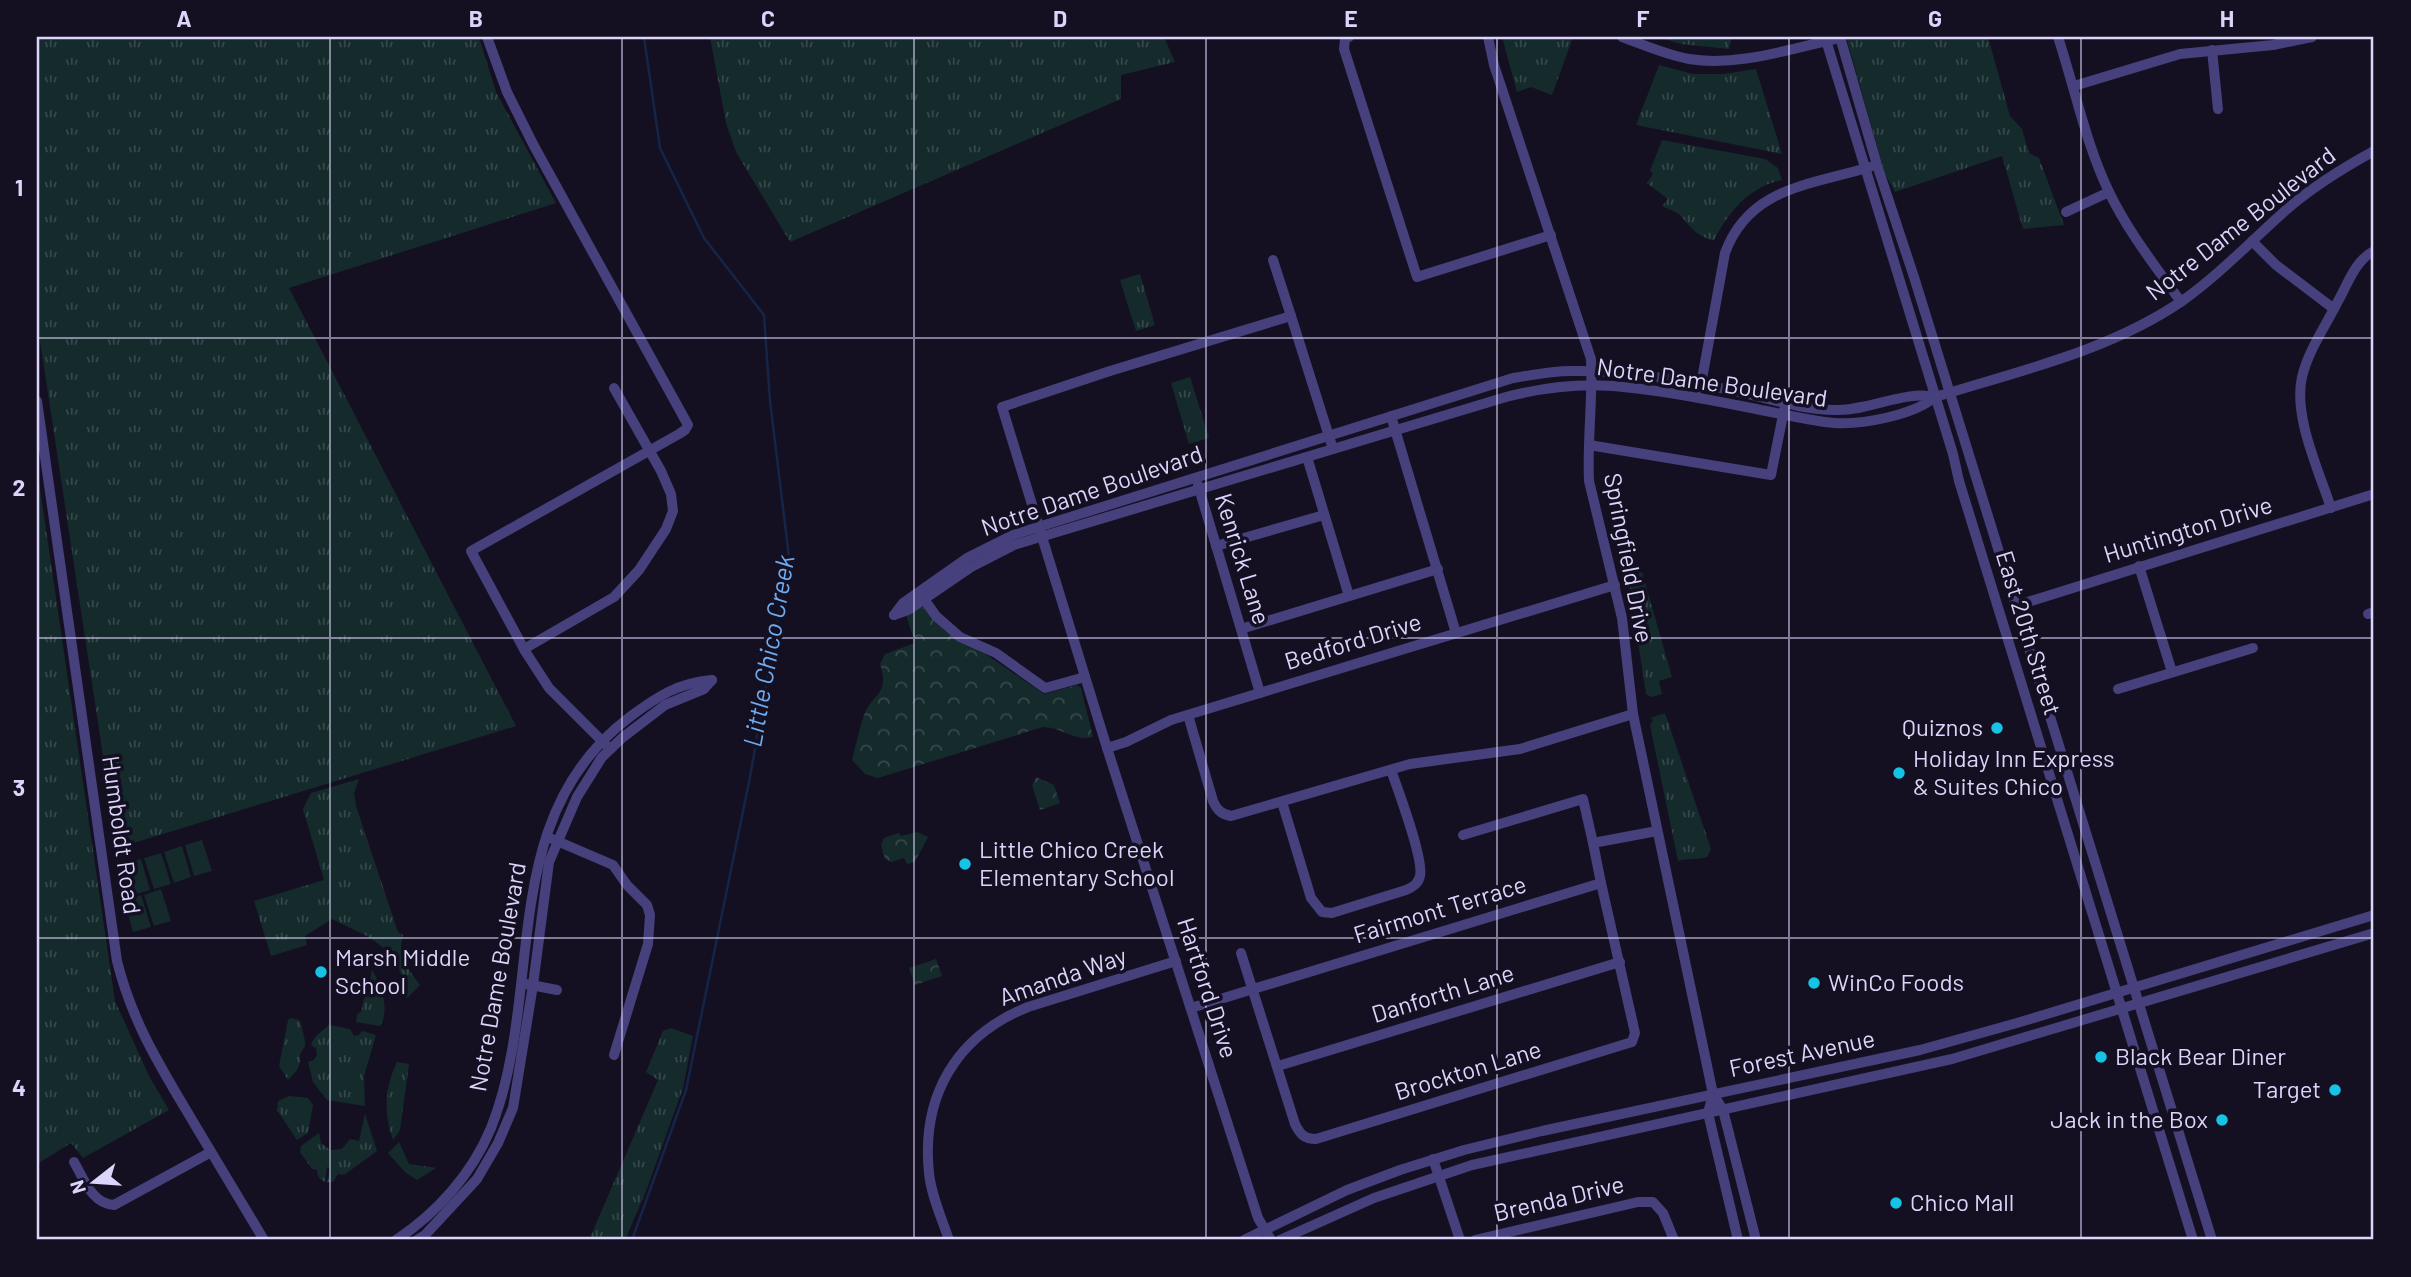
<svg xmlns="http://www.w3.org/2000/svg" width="2411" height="1277" viewBox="0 0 2411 1277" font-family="Barlow,sans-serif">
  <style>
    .grass { fill: url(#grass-tufts) }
    .forest { fill: url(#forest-crowns) }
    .garden { fill: #142a2b }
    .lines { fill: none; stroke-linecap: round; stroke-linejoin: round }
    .stream { stroke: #152547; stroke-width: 2.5 }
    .minor { stroke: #46407c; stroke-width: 10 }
    .grid { fill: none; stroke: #dcd5fb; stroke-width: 2; stroke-opacity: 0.55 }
    .poi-dot { fill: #17c3e4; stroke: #141022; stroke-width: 2.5 }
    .labels { text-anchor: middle; stroke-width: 7; stroke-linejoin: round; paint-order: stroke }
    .street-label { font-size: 24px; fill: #dcd5fb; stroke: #141022 }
    .poi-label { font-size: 24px; fill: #dcd5fb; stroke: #141022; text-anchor: start }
    .water-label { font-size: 26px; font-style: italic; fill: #6eabf0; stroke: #141022 }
    .neatline { fill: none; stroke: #dcd5fb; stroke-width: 2.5 }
    .grid-label { font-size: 23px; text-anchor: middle; font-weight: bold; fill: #dcd5fb }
  </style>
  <defs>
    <pattern id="grass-tufts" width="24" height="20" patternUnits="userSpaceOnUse" patternTransform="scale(1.75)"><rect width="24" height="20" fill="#142a2b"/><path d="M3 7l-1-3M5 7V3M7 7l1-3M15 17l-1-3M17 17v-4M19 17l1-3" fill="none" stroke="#36484b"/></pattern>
    <pattern id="forest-crowns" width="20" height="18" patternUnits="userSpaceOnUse" patternTransform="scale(1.75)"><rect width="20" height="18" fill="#142a2b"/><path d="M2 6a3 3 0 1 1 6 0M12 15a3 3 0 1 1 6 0" fill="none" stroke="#36484b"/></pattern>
  </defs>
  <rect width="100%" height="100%" fill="#141022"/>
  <!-- grass -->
  <g class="grass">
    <polygon points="37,37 479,37 496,92 556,203 289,288 516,726 117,848 37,321"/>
    <polygon points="710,37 1164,37 1175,62 1121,75 1121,99 790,242 736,152 726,123"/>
    <polygon points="1502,37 1573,37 1552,95 1531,87 1517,92"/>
    <polygon points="1657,37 1731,37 1729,49 1681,44"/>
    <polygon points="1846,37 1988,37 2010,116 2022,129 2029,153 2039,158 2064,225 2023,229 2002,156 1895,192 1885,174"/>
    <polygon points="1659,65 1693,74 1723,74 1756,69 1782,154 1636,125"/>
    <path d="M1662 140 1765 159 1778 168 1782 180C1748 187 1729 212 1714 240 1699 238 1691 228 1682 217 1677 211 1669 210 1662 206L1668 199 1647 183 1653 174 1650 171Z"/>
    <polygon points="1140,274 1155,325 1136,331 1120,280"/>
    <polygon points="1190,377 1209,438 1189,444 1171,383"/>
    <polygon points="37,468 115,1001 149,1076 169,1110 83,1158 71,1143 37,1164"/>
    <polygon points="1642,572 1672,677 1659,681 1662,694 1651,697 1646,694 1629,583 1631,579 1629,577"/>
    <path d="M1665 713 1711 849 1707 857C1697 860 1688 858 1678 861L1650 725 1653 720 1650 718Z"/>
    <path d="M359 779 354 793 356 806 398 932 403 935C397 959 407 966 420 985L407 998 396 957 369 937 332 919 305 936 307 945 271 956 254 901 324 880 303 809 311 793Z"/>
    <path d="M372 970C382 986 390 1010 380 1026L356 1022 357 1014 361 1012 366 991 368 989Z"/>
    <path d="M290 1018 300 1020 305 1041V1046L300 1054C302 1065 296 1072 288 1080L279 1066 288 1020Z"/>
    <path d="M329 1025 350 1029 354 1036 359 1035 362 1031 376 1035 364 1076 365 1106 327 1100 313 1082 308 1062 314 1060 317 1055 316 1048 311 1045C314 1036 322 1031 329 1025Z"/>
    <polygon points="671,1028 693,1036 683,1088 646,1191 625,1240 589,1240 658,1080 646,1072 663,1031"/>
    <path d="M397 1062 409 1064 400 1130 393 1140C383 1112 385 1087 397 1062Z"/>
    <polygon points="289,1096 308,1098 313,1105 308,1133 297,1140 277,1110 278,1101"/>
    <path d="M365 1114 377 1151 344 1175 338 1174 333 1182H327L330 1169 327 1167 325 1182C319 1179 317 1176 317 1170L312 1169 300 1152 301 1146 319 1133 321 1143 330 1150 342 1149 350 1139 359 1141Z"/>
    <polygon points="399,1142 409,1164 436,1168 417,1180 405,1172 388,1153"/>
  </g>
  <!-- forest -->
  <g class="forest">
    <path d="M922 606 944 630 957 640 984 653 1044 694 1077 685 1081 688 1093 737C1074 742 1062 727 1043 727L878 778 865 774 852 760C856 745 859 730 864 715 873 692 890 695 880 664L885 654 915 643 906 615Z"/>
    <polygon points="1036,777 1054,785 1060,803 1040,810 1032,785"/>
    <polygon points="917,832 928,837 915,862 907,864 904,858 892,862 885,859 881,845 884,838 899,833 901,836"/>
    <polygon points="936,959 942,976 915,985 909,968"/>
  </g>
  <!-- garden -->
  <g class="garden">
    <polygon points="202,840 212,871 194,876 185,845"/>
    <polygon points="182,846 191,877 174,883 164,852"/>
    <polygon points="161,853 171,884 154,889 144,858"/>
    <polygon points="141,859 150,890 133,895 123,864"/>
    <polygon points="161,889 171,921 154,926 144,895"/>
    <polygon points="141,895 151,927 133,932 124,901"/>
  </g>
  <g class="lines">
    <!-- stream -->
    <polyline class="stream" points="632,1240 686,1090 750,777 789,557 770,401 764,315 704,238 660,148 644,37"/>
    <!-- minor -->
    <g class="minor">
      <polyline points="487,37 507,92 534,146 688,425 685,430 679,434 471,551 525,651 549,688 610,749"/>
      <polyline points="1349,37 1345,39 1344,49 1417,277 1551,235"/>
      <path d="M1488 37 1494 65 1591 359C1593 400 1587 441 1589 481L1622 618 1633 714 1713 1094 1723 1110 1756 1240"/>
      <path d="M1622 37C1644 45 1666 55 1689 59 1739 67 1792 48 1840 38"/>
      <polyline points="1825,37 1953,454 1959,481 2193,1240"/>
      <polyline points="1840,37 1877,165 1914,277 2212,1240"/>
      <path d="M2058 37C2075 89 2086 145 2110 194 2129 233 2156 267 2181 302"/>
      <polyline points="2212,50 2218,109"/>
      <polyline points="2074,86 2180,54 2273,45 2312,37"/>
      <polyline points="2066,212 2109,192"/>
      <polyline points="2252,241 2276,265 2334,309"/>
      <polyline points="1273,260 1291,316"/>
      <path d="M1700 390 1725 253C1749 187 1811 185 1870 167"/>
      <path d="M37 401 117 961C133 1025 162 1069 195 1125 218 1163 241 1202 264 1240"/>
      <polyline points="1391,416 1456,633"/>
      <polyline points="1589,445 1771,475 1784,410"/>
      <polyline points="1307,457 1349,596"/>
      <polyline points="1198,485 1260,693"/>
      <path d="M2331 508C2319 471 2293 416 2302 377 2308 351 2325 327 2337 303 2347 286 2355 260 2374 251"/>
      <polyline points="1216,546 1324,515"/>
      <polyline points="2139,566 2172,672"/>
      <polyline points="921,595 936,616 960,637 996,653 1045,688 1085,677"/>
      <polyline points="2015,606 2374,494"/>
      <polyline points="2368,614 2374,612"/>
      <path d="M894 615 908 610 971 567 1014 545 1506 397C1548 386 1590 382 1633 388 1680 393 1725 403 1771 412 1792 416 1812 421 1834 423 1862 425 1914 415 1935 397 2019 371 2109 351 2182 301 2220 274 2251 241 2286 210 2312 187 2343 168 2374 151"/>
      <path d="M894 615 903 603 967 558 1013 535 1513 378C1532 375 1552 371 1571 371 1625 370 1678 380 1731 390 1765 397 1800 410 1836 410 1869 411 1904 390 1935 397"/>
      <polyline points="1241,629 1438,569"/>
      <polyline points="524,649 614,597 639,570 666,529 673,511 671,494 661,471 614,388"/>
      <polyline points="2118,689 2253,648"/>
      <path d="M1188 715 1213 801C1217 810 1221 814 1231 816L1410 764 1520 749 1633 714"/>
      <polyline points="1107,748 1126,742 1171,720 1615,585"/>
      <path d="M1282 802 1311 898 1322 912 1332 913 1406 890C1413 887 1418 884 1420 876 1424 859 1398 790 1391 770"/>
      <polyline points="1463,835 1583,799 1593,843"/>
      <polyline points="550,838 613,865 627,885 647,905 650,915 648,944 614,1055"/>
      <path d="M1241 953 1295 1124C1300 1134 1304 1139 1316 1139L1632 1042 1635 1033 1601 883"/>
      <polyline points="526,984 557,990"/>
      <polyline points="1191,1008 1601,883 1593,843 1657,831"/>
      <polyline points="1278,1066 1620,962"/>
      <polyline points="1713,1094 1708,1113 1738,1240"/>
      <polyline points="1433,1159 1460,1240"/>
      <path d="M74 1162C84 1179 92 1204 114 1205L211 1152"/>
      <path d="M396 1240C437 1213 472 1174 491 1128 546 990 494 818 631 716 658 696 678 683 712 680"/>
      <polyline points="417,1240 425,1235 477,1179 498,1143 513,1108 533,985 549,862 577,797 602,757 622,738 665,705 704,689 712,680"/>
      <path d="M949 1240C942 1219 931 1195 929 1173 921 1096 956 1036 1028 1007L1176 961"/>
      <polyline points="1244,1240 1347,1190 1400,1170 1464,1150 1542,1131 1920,1050 2017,1023 2374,915"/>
      <polyline points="1271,1240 1258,1218 1107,748 1002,407 1110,371 1291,316 1333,449"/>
      <polyline points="1280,1240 1374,1198 1472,1165 1952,1059 2374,933"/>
      <polyline points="1475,1240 1638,1202 1653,1202 1663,1213 1674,1240"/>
    </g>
  </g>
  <!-- grid -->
  <path class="grid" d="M330 37V1240M622 37V1240M914 37V1240M1206 37V1240M1497 37V1240M1789 37V1240M2081 37V1240M37 338H2374M37 638H2374M37 938H2374"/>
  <!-- markers -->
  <g class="poi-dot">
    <circle cx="1997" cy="728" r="7"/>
    <circle cx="1899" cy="773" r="7"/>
    <circle cx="965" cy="864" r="7"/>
    <circle cx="321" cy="972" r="7"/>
    <circle cx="1814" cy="983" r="7"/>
    <circle cx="2101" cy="1057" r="7"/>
    <circle cx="2335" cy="1090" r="7"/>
    <circle cx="2222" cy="1120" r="7"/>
    <circle cx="1896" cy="1203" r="7"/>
  </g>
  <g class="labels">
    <!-- street labels -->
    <g class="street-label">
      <text transform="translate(2241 224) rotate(-38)" y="8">Notre Dame Boulevard</text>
      <text transform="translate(1712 383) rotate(8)" y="8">Notre Dame Boulevard</text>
      <text transform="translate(1092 491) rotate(-19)" y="8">Notre Dame Boulevard</text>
      <text transform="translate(2188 530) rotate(-17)" y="8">Huntington Drive</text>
      <text transform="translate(1628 558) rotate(79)" y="8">Springfield Drive</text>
      <text transform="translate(1242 559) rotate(73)" y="8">Kenrick Lane</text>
      <text transform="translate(2028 633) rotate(73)" y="8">East 20th Street</text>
      <text transform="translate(1353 642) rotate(-17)" y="8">Bedford Drive</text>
      <text transform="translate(121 835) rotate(82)" y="8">Humboldt Road</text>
      <text transform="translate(1440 910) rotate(-17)" y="8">Fairmont Terrace</text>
      <text transform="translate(498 977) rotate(-80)" y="8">Notre Dame Boulevard</text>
      <text transform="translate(1063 977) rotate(-19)" y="8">Amanda Way</text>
      <text transform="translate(1207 988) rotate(72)" y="8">Hartford Drive</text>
      <text transform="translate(1443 994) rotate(-17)" y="8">Danforth Lane</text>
      <text transform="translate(1802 1054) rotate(-12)" y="8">Forest Avenue</text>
      <text transform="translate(1468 1071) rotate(-17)" y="8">Brockton Lane</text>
      <text transform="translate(1559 1199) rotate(-13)" y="8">Brenda Drive</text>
    </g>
    <!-- poi labels -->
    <g class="poi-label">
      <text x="1983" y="736" text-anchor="end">Quiznos</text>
      <text x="1913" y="767">Holiday Inn Express<tspan x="1913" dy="28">&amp; Suites Chico</tspan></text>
      <text x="979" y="858">Little Chico Creek<tspan x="979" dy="28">Elementary School</tspan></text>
      <text x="335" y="966">Marsh Middle<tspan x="335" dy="28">School</tspan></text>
      <text x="1828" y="991">WinCo Foods</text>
      <text x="2115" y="1065">Black Bear Diner</text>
      <text x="2321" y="1098" text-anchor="end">Target</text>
      <text x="2208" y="1128" text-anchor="end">Jack in the Box</text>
      <text x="1910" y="1211">Chico Mall</text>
    </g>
    <!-- water labels -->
    <g class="water-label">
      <text transform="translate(769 651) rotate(-80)" y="9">Little Chico Creek</text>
    </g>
  </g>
  <!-- border -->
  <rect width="2411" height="1277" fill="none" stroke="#141022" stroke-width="77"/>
  <!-- north arrow -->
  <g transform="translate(94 1182) rotate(253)" stroke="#141022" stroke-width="5" paint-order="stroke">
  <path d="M0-5L12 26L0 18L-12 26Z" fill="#dcd5fb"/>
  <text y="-10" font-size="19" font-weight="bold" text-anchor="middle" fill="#dcd5fb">N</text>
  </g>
  <rect x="38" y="38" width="2334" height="1200" class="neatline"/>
  <g class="grid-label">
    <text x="184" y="27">A</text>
    <text x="476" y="27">B</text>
    <text x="768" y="27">C</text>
    <text x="1060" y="27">D</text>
    <text x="1351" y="27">E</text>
    <text x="1643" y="27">F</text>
    <text x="1935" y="27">G</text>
    <text x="2227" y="27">H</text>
    <text x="19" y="196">1</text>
    <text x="19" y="496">2</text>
    <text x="19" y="796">3</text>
    <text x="19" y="1096">4</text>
  </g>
</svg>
